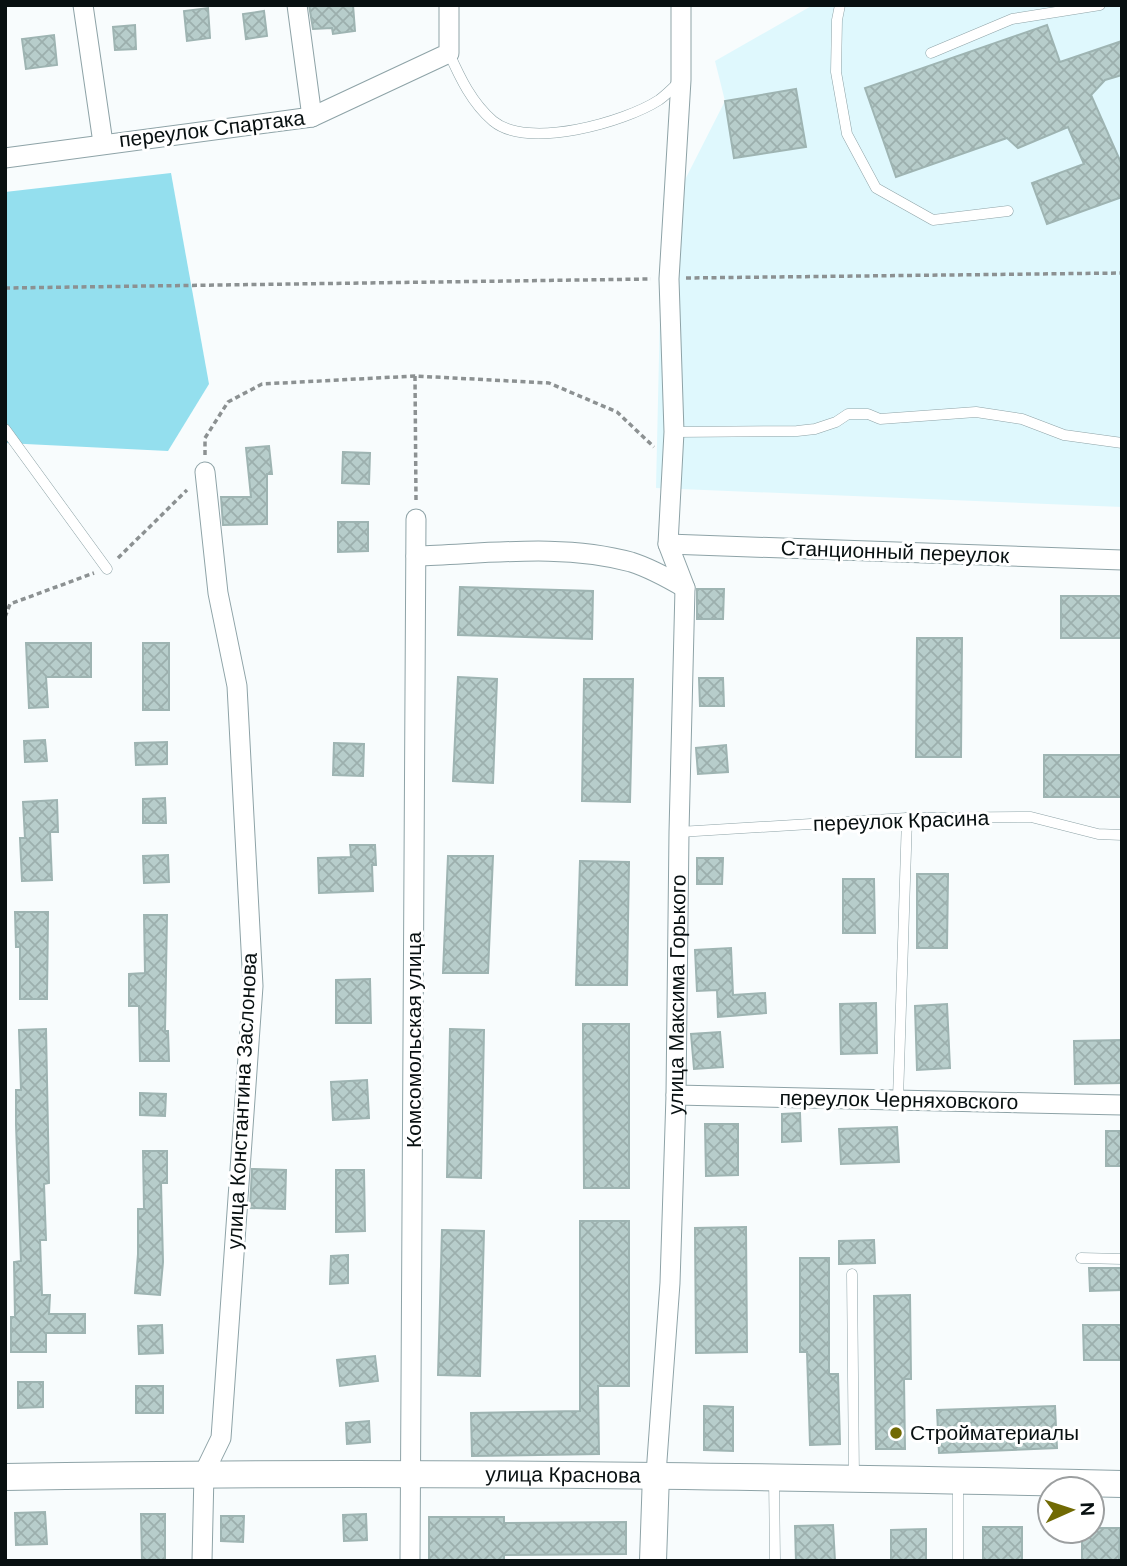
<svg xmlns="http://www.w3.org/2000/svg" width="1127" height="1566" viewBox="0 0 1127 1566" font-family="'DM Sans',sans-serif">
  <style>
    .built { fill: #dff8fd }
    .green { fill: #94dfee }
    .building { fill: url(#building-cross-hatch); stroke: #9eb4b2; stroke-width: 2 }
    .lines { fill: none; stroke-linecap: round; stroke-linejoin: round }
    .lane-casing { stroke: #8ea3a7; stroke-width: 11 }
    .street-casing { stroke: #8ea3a7; stroke-width: 21 }
    .secondary-casing { stroke: #8ea3a7; stroke-width: 28 }
    .path { stroke: #8c9192; stroke-width: 3.5; stroke-dasharray: 5 3.5; stroke-linecap: butt }
    .lane { stroke: #fff; stroke-width: 10 }
    .street { stroke: #fff; stroke-width: 19 }
    .secondary { stroke: #fff; stroke-width: 26 }
    .poi-dot { fill: #716a04; stroke: #fff; stroke-width: 2.5 }
    .labels { text-anchor: middle; stroke-width: 6; stroke-linejoin: round; paint-order: stroke }
    .street-label { font-size: 21px; fill: #081011; stroke: #fff }
    .poi-label { font-size: 21px; fill: #081011; stroke: #fff; text-anchor: start }
  </style>
  <defs>
    <pattern id="building-cross-hatch" width="8" height="8" patternUnits="userSpaceOnUse" patternTransform="scale(1.75)"><rect width="8" height="8" fill="#b7cdcb"/><path d="M0 0l8 8M0 8l8-8" fill="none" stroke="#9cafad"/></pattern>
  </defs>
  <rect width="100%" height="100%" fill="#f8fcfd"/>
  <!-- built -->
  <polygon class="built" points="813,5 1122,5 1122,507 656,488 662,225 725,101 715,61"/>
  <!-- green -->
  <polygon class="green" points="171,173 209,384 168,451 5,443 5,192"/>
  <!-- building -->
  <g class="building">
    <polygon points="309,5 353,5 355,31 333,34 332,28 313,29"/>
    <polygon points="208,8 210,38 187,41 184,11"/>
    <polygon points="264,11 267,36 246,39 243,14"/>
    <polygon points="135,25 136,49 115,50 113,27"/>
    <polygon points="1047,25 1060,62 1122,41 1122,75 1105,80 1091,95 1122,165 1122,197 1047,224 1032,183 1084,164 1068,127 1018,148 1007,138 896,177 865,88"/>
    <polygon points="54,35 57,65 26,69 22,39"/>
    <polygon points="796,89 806,147 734,158 725,101"/>
    <polygon points="269,446 272,474 267,474 267,524 223,525 221,497 251,497 246,448"/>
    <polygon points="343,452 370,453 369,484 342,483"/>
    <polygon points="338,522 368,522 368,551 338,552"/>
    <polygon points="460,587 593,591 592,639 458,635"/>
    <polygon points="697,589 724,589 723,619 697,619"/>
    <rect x="1061" y="596" width="61" height="42"/>
    <polygon points="917,638 962,638 961,757 916,757"/>
    <polygon points="26,643 91,643 91,677 46,677 48,707 29,708"/>
    <rect x="143" y="643" width="26" height="67"/>
    <polygon points="458,677 497,679 493,783 453,781"/>
    <polygon points="699,678 723,678 724,706 700,706"/>
    <polygon points="584,679 633,679 630,802 582,801"/>
    <polygon points="45,740 47,761 25,762 24,741"/>
    <polygon points="167,742 167,764 136,765 135,743"/>
    <polygon points="334,743 364,744 363,776 333,775"/>
    <polygon points="726,745 728,772 698,774 696,748"/>
    <rect x="1044" y="755" width="78" height="42"/>
    <polygon points="165,798 166,823 143,823 143,799"/>
    <polygon points="57,800 58,832 50,832 52,880 22,881 20,838 25,838 23,802"/>
    <polygon points="350,845 375,845 376,865 372,865 373,891 319,893 318,858 351,857"/>
    <polygon points="168,855 169,882 144,883 143,856"/>
    <polygon points="448,856 493,856 488,973 443,973"/>
    <polygon points="697,858 723,858 722,884 697,884"/>
    <polygon points="580,861 629,862 627,985 576,985"/>
    <polygon points="917,874 948,874 947,948 917,948"/>
    <polygon points="843,879 874,879 875,933 843,933"/>
    <polygon points="15,912 48,912 47,999 20,999 20,947 16,947"/>
    <polygon points="144,915 167,915 165,1031 168,1031 169,1061 140,1061 139,1006 129,1006 129,974 145,973"/>
    <polygon points="731,948 733,995 765,993 766,1013 718,1017 717,990 697,991 695,950"/>
    <polygon points="370,979 371,1023 336,1023 336,980"/>
    <polygon points="876,1003 877,1053 841,1054 840,1004"/>
    <polygon points="947,1004 950,1068 917,1070 915,1006"/>
    <polygon points="583,1024 629,1024 629,1188 584,1188"/>
    <polygon points="46,1029 49,1183 44,1184 46,1240 40,1240 42,1295 50,1295 49,1314 85,1314 85,1333 46,1333 46,1352 11,1352 11,1317 15,1317 14,1262 21,1261 16,1125 16,1090 21,1090 19,1030"/>
    <polygon points="450,1029 484,1030 481,1178 447,1177"/>
    <polygon points="720,1032 723,1067 694,1069 691,1034"/>
    <polygon points="1122,1040 1122,1083 1075,1084 1074,1041"/>
    <polygon points="367,1080 369,1118 333,1120 331,1082"/>
    <polygon points="140,1093 166,1094 165,1116 140,1115"/>
    <polygon points="800,1113 801,1141 782,1142 782,1114"/>
    <polygon points="705,1124 738,1124 738,1175 706,1176"/>
    <polygon points="897,1127 899,1162 841,1164 839,1129"/>
    <rect x="1106" y="1131" width="16" height="35"/>
    <polygon points="143,1151 167,1151 167,1183 161,1183 163,1262 160,1295 135,1293 138,1254 138,1209 144,1209"/>
    <polygon points="252,1169 286,1170 285,1209 250,1208"/>
    <polygon points="336,1170 364,1170 365,1231 336,1232"/>
    <polygon points="580,1221 629,1221 629,1386 598,1386 599,1454 472,1456 471,1413 580,1411"/>
    <polygon points="746,1227 747,1352 696,1353 695,1228"/>
    <polygon points="442,1230 484,1231 480,1376 438,1375"/>
    <polygon points="874,1240 875,1263 839,1264 839,1241"/>
    <polygon points="348,1255 348,1283 330,1284 331,1256"/>
    <polygon points="800,1258 829,1258 829,1374 838,1374 840,1444 810,1445 807,1352 800,1352"/>
    <polygon points="1089,1268 1122,1268 1122,1290 1090,1291"/>
    <polygon points="910,1295 911,1379 904,1379 905,1449 876,1449 874,1296"/>
    <polygon points="162,1325 163,1353 139,1354 138,1326"/>
    <polygon points="1083,1325 1122,1325 1122,1360 1084,1360"/>
    <polygon points="375,1356 378,1381 340,1386 337,1360"/>
    <polygon points="18,1382 43,1382 43,1407 18,1408"/>
    <rect x="136" y="1386" width="27" height="27"/>
    <polygon points="704,1406 733,1407 733,1451 704,1450"/>
    <polygon points="1055,1406 1057,1448 939,1453 937,1410"/>
    <polygon points="369,1421 370,1442 347,1444 346,1423"/>
    <polygon points="45,1512 47,1544 16,1545 15,1513"/>
    <polygon points="141,1514 165,1514 165,1561 142,1561"/>
    <polygon points="366,1514 367,1540 344,1541 343,1515"/>
    <polygon points="221,1516 244,1516 243,1542 221,1541"/>
    <polygon points="429,1517 504,1517 504,1523 626,1522 626,1554 504,1555 504,1561 429,1561"/>
    <polygon points="833,1525 835,1561 796,1561 795,1526"/>
    <rect x="983" y="1527" width="39" height="34"/>
    <polygon points="1092,1528 1120,1528 1119,1561 1082,1561 1082,1531 1092,1531"/>
    <polygon points="926,1529 926,1561 891,1561 891,1530"/>
  </g>
  <g class="lines">
    <!-- lane casing -->
    <g class="lane-casing">
      <g id="lane">
        <polyline points="840,5 837,20 836,72 847,134 876,188 933,220 1008,211"/>
        <path d="M449 53C460 78 472 103 493 121 528 150 625 122 659 100 666 95 673 88 679 82"/>
        <polyline points="931,53 1012,19 1100,5"/>
        <polyline points="5,429 107,569"/>
        <polyline points="674,432 797,431 815,429 836,422 848,414 868,414 880,419 976,412 1022,419 1064,435 1122,443"/>
        <polyline points="679,832 907,818 1031,817 1098,834 1122,835"/>
        <polyline points="898,1099 907,818"/>
        <polyline points="1081,1258 1122,1259"/>
        <polyline points="852,1274 854,1478"/>
        <polyline points="774,1477 775,1561"/>
        <polyline points="958,1481 958,1561"/>
      </g>
    </g>
    <!-- street casing -->
    <g class="street-casing">
      <g id="street">
        <polyline points="83,5 103,143"/>
        <polyline points="297,5 312,117"/>
        <polyline points="5,158 312,117 449,53 449,5"/>
        <polyline points="668,544 1122,560"/>
        <path d="M416 556C486 554 562 543 631 562 650 568 668 578 685 588"/>
        <polyline points="676,1095 1122,1105"/>
        <path id="s1" d="M656 1474 670 1283 676 1095 679 832 685 588 668 544 674 432 669 279 681 80V5"/>
        <polyline points="202,1561 204,1473 221,1438 253,986 237,686 218,593 205,472"/>
        <polyline points="410,1561 416,519"/>
      </g>
    </g>
    <!-- secondary casing -->
    <g class="secondary-casing">
      <g id="secondary">
        <path id="s2" d="M5 1477C377 1470 750 1476 1122 1484"/>
        <polyline points="653,1561 656,1474"/>
      </g>
    </g>
    <!-- path -->
    <g class="path">
      <polyline points="686,278 1122,273"/>
      <polyline points="5,288 651,279"/>
      <polyline points="415,376 416,500"/>
      <polyline points="205,455 205,438 228,402 262,384 415,376 549,383 617,412 654,447"/>
      <polyline points="118,558 187,490"/>
      <polyline points="5,617 10,604 94,573"/>
    </g>
    <!-- lane -->
    <use href="#lane" class="lane"/>
    <!-- street -->
    <use href="#street" class="street"/>
    <!-- secondary -->
    <use href="#secondary" class="secondary"/>
  </g>
  <!-- markers -->
  <circle class="poi-dot" cx="896" cy="1433" r="7"/>
  <g class="labels">
    <!-- street labels -->
    <g class="street-label">
      <text transform="translate(212 129) rotate(-7)" y="7">переулок Спартака</text>
      <text transform="translate(895 552) rotate(2)" y="7">Станционный переулок</text>
      <text transform="translate(901 821) rotate(-2)" y="7">переулок Красина</text>
      <text dy="7" stroke="none"><textPath href="#s1" startOffset="480">улица Максима Горького</textPath></text>
      <text transform="translate(414 1040) rotate(-90)" y="7">Комсомольская улица</text>
      <text transform="translate(899 1100) rotate(1)" y="7">переулок Черняховского</text>
      <text transform="translate(242 1101) rotate(-87)" y="7">улица Константина Заслонова</text>
      <text dy="7" stroke="none"><textPath href="#s2" startOffset="558">улица Краснова</textPath></text>
    </g>
    <!-- poi labels -->
    <g class="poi-label">
      <text x="910" y="1440">Стройматериалы</text>
    </g>
  </g>
  <!-- border -->
  <rect width="1127" height="1566" fill="none" stroke="#081011" stroke-width="14"/>
  <!-- north arrow -->
  <g transform="translate(1071 1510) rotate(87)"><circle r="33" fill="#ffffff" stroke="#9c9fa0" stroke-width="2"/>
  <path d="M0-5L12 26L0 18L-12 26Z" fill="#716a04"/>
  <text y="-10" font-size="19" font-weight="bold" text-anchor="middle" fill="#081011">N</text>
  </g>
</svg>
